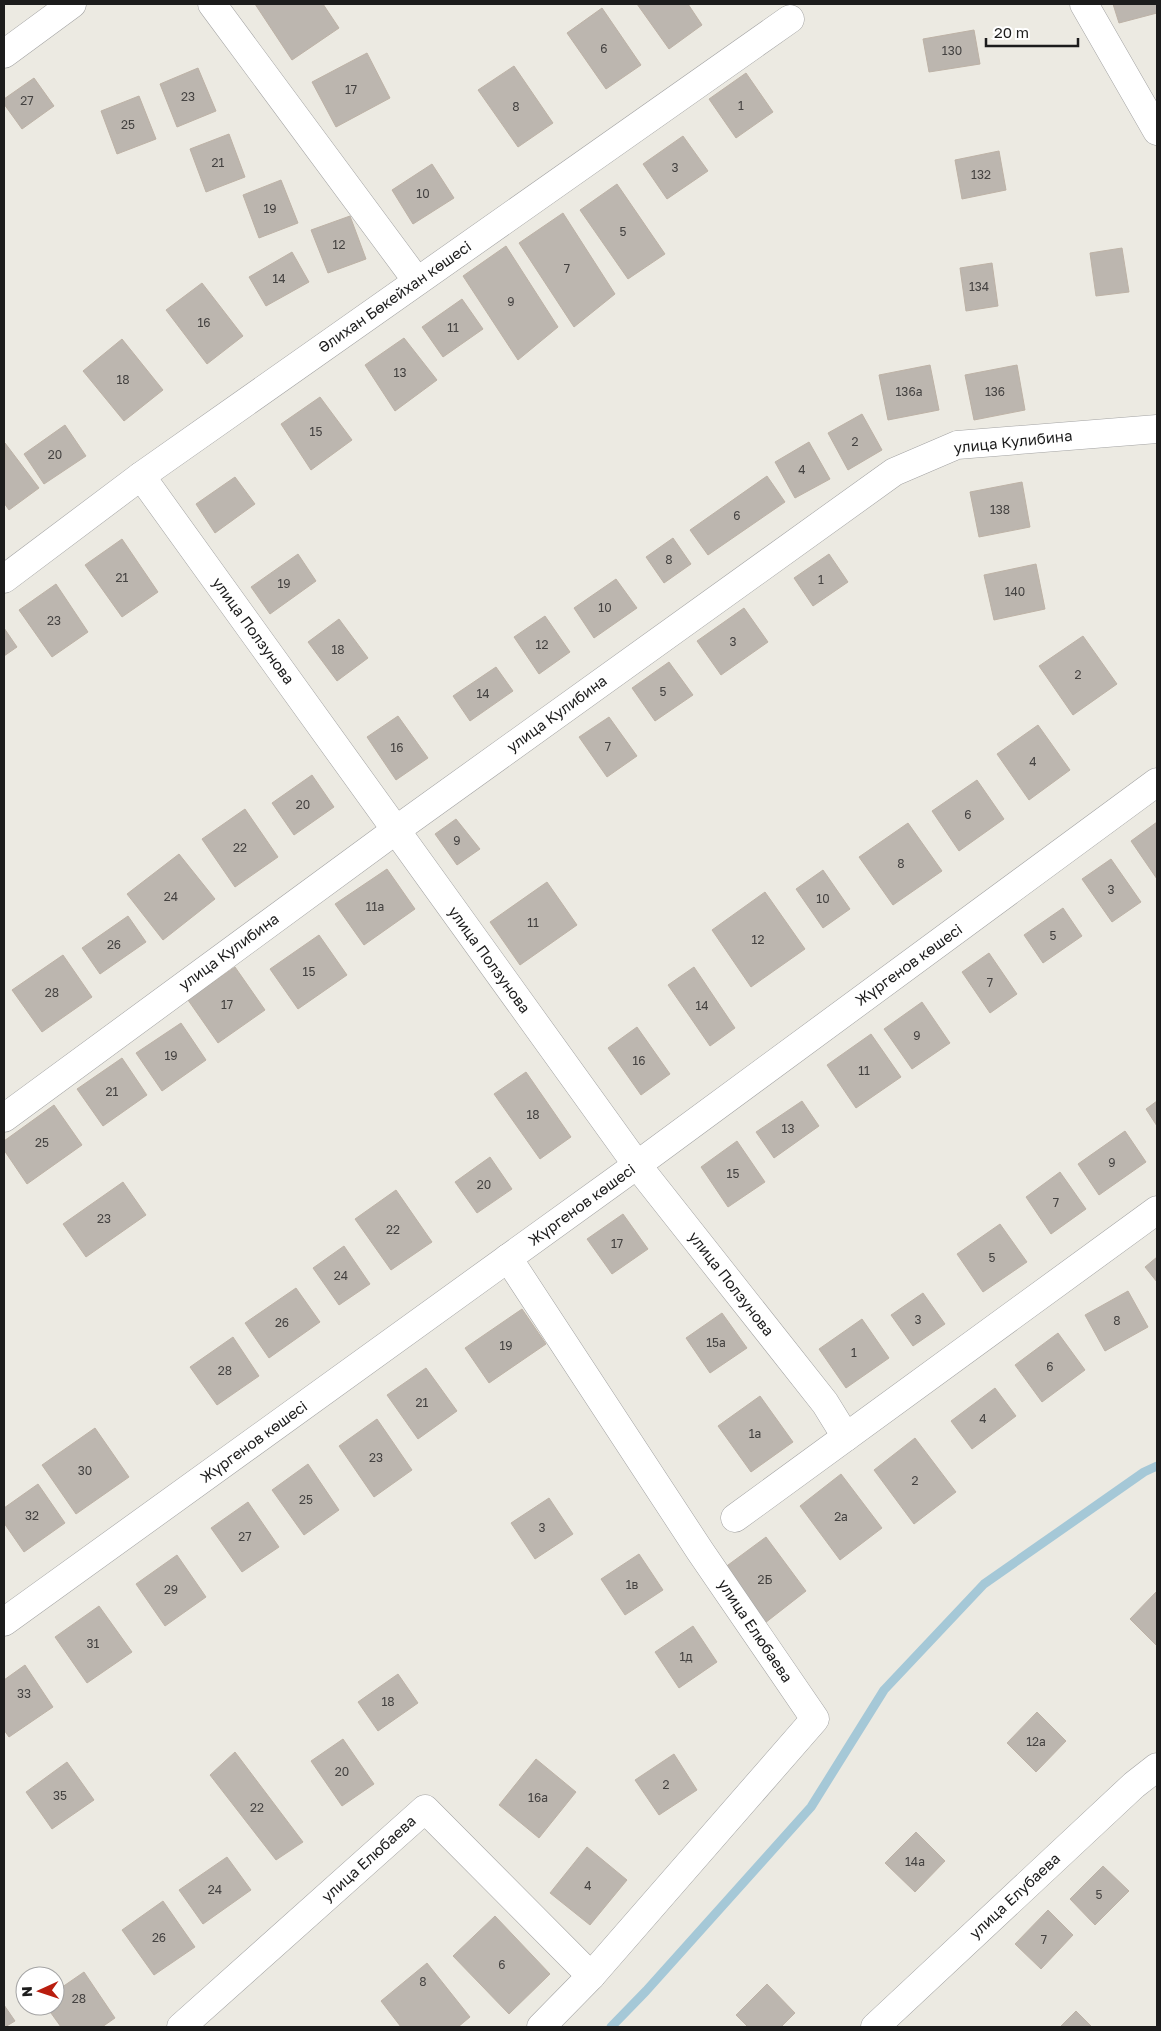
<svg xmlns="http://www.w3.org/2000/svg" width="1161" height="2031" viewBox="0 0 1161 2031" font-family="'Golos Text',sans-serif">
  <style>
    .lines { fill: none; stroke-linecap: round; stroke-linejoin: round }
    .stream { stroke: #a5c8d7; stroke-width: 9 }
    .building { fill: #bcb6af; stroke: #bdb2a6 }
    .minor-casing { stroke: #a3a3a3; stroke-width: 29 }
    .tertiary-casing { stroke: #a3a3a3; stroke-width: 29 }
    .minor { stroke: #fff; stroke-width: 28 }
    .tertiary { stroke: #fff; stroke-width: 28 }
    .labels { text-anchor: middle; stroke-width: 4; stroke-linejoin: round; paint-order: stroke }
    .number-label { font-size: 12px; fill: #444241 }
    .street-label { font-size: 15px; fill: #1c1c1c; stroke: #fff }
  </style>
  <rect width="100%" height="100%" fill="#eceae2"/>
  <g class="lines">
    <!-- stream -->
    <polyline class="stream" points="611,2027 646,1991 811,1807 884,1690 984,1584 1144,1472 1157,1466"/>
  </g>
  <!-- building -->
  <g class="building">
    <polygon points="255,4 323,4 339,28 292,60"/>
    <polygon points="637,4 688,4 702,25 669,49"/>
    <polygon points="1113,4 1157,4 1157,13 1119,23"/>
    <polygon points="602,8 641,65 606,89 567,33"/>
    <polygon points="974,30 980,64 929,72 923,39"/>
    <polygon points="367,53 390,98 336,127 312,82"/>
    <polygon points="514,66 553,123 518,147 478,90"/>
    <polygon points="198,68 216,111 177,127 160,84"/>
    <polygon points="746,73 773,112 736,138 709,99"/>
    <polygon points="34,78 54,106 22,129 4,104 4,99"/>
    <polygon points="139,96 156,139 117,154 101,111"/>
    <polygon points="229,134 245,177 206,192 190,149"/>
    <polygon points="683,136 708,171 667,199 643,164"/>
    <polygon points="999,151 1006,190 962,199 955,160"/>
    <polygon points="432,164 454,198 413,224 392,190"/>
    <polygon points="281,180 298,223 259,238 243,195"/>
    <polygon points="617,184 665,254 628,279 580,210"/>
    <polygon points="563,213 615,294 574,327 519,243"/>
    <polygon points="350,216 366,259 328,273 311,230"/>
    <polygon points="506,246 558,327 518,360 463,276"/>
    <polygon points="1122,248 1129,292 1096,296 1090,253"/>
    <polygon points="292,252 309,282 266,306 249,277"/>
    <polygon points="992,263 998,306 966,311 960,268"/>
    <polygon points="202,283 243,336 207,364 166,310"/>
    <polygon points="462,299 483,329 443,357 422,327"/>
    <polygon points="404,338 437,380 395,411 365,365"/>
    <polygon points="122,339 163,390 124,421 83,371"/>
    <polygon points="930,365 939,410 888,420 879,375"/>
    <polygon points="1017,365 1025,410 974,420 965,375"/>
    <polygon points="320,397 352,440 311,470 281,424"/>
    <polygon points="862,414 882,450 848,470 828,433"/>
    <polygon points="65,425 86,456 44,484 24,454"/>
    <polygon points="809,442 830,479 795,498 775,462"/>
    <polygon points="5,443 39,488 9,510 4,503"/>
    <polygon points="767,476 785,502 708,555 690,530"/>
    <polygon points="235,477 255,504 215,533 196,504"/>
    <polygon points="1022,482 1030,527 979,537 970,492"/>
    <polygon points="673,538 691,564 664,583 646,557"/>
    <polygon points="122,539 158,592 122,617 85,565"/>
    <polygon points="298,554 316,581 270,614 251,587"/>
    <polygon points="829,554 848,582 813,606 794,578"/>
    <polygon points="1036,564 1045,609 994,620 984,575"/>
    <polygon points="616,579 637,608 594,638 574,608"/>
    <polygon points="56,584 88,632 52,657 19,610"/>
    <polygon points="744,608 768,642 721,675 697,641"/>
    <polygon points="545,616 570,652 539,674 514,637"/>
    <polygon points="339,619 368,658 337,681 308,642"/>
    <polygon points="4,628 17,647 4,656"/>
    <polygon points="1083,636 1117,684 1073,715 1039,666"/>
    <polygon points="669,662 693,695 655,721 632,688"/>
    <polygon points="496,667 513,691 470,721 453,696"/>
    <polygon points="398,716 428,758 396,780 367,737"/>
    <polygon points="609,717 637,756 607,777 579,737"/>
    <polygon points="1038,725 1070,770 1029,800 997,754"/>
    <polygon points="312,775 334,807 294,835 272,803"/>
    <polygon points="977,780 1004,819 959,851 932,811"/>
    <polygon points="245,809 278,857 235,887 202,839"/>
    <polygon points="456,819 480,849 457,865 435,834"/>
    <polygon points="1157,822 1157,879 1131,841"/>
    <polygon points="908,823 942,871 893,905 859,857"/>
    <polygon points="179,854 215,899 163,940 127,894"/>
    <polygon points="1111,859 1141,902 1112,922 1082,879"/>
    <polygon points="387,869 415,909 364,945 335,904"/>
    <polygon points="823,870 850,909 823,928 796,889"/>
    <polygon points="547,882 577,925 520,965 490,922"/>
    <polygon points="765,892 805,949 751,987 712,930"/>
    <polygon points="1063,908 1082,936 1043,963 1024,935"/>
    <polygon points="128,916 146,942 100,974 82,948"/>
    <polygon points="319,935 347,975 298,1009 270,969"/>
    <polygon points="989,953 1017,994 990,1013 962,972"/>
    <polygon points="63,955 92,997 42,1032 12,990"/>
    <polygon points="235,967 265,1010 218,1043 188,1000"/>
    <polygon points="694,967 735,1028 710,1046 668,985"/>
    <polygon points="922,1002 950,1043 912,1069 884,1029"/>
    <polygon points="181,1023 206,1060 162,1091 136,1053"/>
    <polygon points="637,1027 670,1074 641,1095 608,1048"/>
    <polygon points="871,1034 901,1077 856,1108 827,1065"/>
    <polygon points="122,1058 147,1095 103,1126 77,1089"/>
    <polygon points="526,1072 571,1137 540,1159 494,1094"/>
    <polygon points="802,1101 819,1126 774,1158 756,1132"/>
    <polygon points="1157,1101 1157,1126 1146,1109"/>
    <polygon points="54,1105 82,1145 27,1184 4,1150 4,1141"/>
    <polygon points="1125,1131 1146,1162 1099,1195 1078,1164"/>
    <polygon points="737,1141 765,1182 728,1207 701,1167"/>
    <polygon points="490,1157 512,1189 477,1213 455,1182"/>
    <polygon points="1060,1172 1086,1209 1051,1234 1026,1197"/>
    <polygon points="123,1182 146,1215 86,1257 63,1224"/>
    <polygon points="396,1190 432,1242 391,1270 355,1219"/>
    <polygon points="623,1214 648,1249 612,1274 587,1239"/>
    <polygon points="1000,1224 1027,1262 983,1292 957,1254"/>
    <polygon points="344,1246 370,1284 339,1305 313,1268"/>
    <polygon points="1157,1257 1157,1282 1145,1267"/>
    <polygon points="296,1288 320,1322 269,1358 245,1323"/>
    <polygon points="1128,1291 1148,1327 1105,1351 1085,1315"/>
    <polygon points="923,1293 945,1324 913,1346 891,1315"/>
    <polygon points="522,1309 546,1344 489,1383 465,1348"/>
    <polygon points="722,1313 747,1348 710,1373 686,1338"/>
    <polygon points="862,1319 889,1358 846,1388 819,1349"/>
    <polygon points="1058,1333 1085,1370 1042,1402 1015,1365"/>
    <polygon points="233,1337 259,1376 217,1405 190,1367"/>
    <polygon points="426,1368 457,1411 418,1439 387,1395"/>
    <polygon points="995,1388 1016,1416 972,1449 951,1421"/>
    <polygon points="760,1396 793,1442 751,1472 718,1426"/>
    <polygon points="377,1419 412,1470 374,1497 339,1446"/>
    <polygon points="95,1428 129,1477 76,1514 42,1465"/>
    <polygon points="915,1438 956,1492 914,1524 874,1470"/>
    <polygon points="308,1464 339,1510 304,1535 272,1490"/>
    <polygon points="841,1474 882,1528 840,1560 800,1506"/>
    <polygon points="38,1484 65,1523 24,1552 4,1523 4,1508"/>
    <polygon points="549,1498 573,1534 535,1559 511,1523"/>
    <polygon points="248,1502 279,1547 242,1572 211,1528"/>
    <polygon points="766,1537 806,1591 765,1623 724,1568"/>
    <polygon points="639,1554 663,1590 625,1615 601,1579"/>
    <polygon points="177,1555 206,1597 165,1626 136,1584"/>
    <polygon points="1157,1591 1157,1646 1130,1619"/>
    <polygon points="99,1606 132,1652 87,1683 55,1637"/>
    <polygon points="693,1626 717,1662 679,1688 655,1652"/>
    <polygon points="25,1665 53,1707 9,1737 4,1730 4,1680"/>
    <polygon points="398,1674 418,1703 378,1731 358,1702"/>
    <polygon points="1037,1712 1066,1741 1036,1772 1007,1743"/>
    <polygon points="343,1739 374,1784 342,1806 311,1761"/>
    <polygon points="235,1752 303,1842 276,1860 210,1775"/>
    <polygon points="674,1754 697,1790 659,1815 635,1780"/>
    <polygon points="536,1759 576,1792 539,1838 499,1805"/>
    <polygon points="67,1762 94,1800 52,1829 26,1792"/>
    <polygon points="916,1832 945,1861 915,1892 885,1863"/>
    <polygon points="587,1847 627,1880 590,1925 550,1893"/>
    <polygon points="227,1857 251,1890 203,1924 179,1890"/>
    <polygon points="1103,1866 1129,1891 1095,1925 1070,1899"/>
    <polygon points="163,1901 195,1947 154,1975 122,1930"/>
    <polygon points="1048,1910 1073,1935 1041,1969 1015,1944"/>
    <polygon points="495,1916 550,1974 509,2014 453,1956"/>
    <polygon points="427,1963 470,2017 458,2027 401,2027 381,2001"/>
    <polygon points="84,1972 115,2018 102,2027 61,2027 46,2006 55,2006 55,1992"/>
    <polygon points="767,1984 795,2013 781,2027 748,2027 736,2015"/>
    <polygon points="4,2005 15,2021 5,2027 4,2027"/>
    <polygon points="1076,2011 1092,2027 1060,2027"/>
  </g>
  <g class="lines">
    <!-- minor casing -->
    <g class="minor-casing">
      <g id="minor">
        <polyline points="212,4 417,281"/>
        <polyline points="4,54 72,4"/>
        <polyline points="141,476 637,1165 825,1403 846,1437"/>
        <polyline points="4,579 141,476 790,19"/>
        <polyline points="4,1118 396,830 894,472 957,445 1157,429"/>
        <polyline points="508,1258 700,1551 815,1719 591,1976 541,2027"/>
        <polyline points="735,1518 1157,1210"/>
        <polyline points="4,1622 637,1165 1157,782"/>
        <polyline points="181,2027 425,1809 591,1976"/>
        <polyline points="875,2027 1134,1785 1157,1767"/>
      </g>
    </g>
    <!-- tertiary casing -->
    <g class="tertiary-casing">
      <polyline id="tertiary" points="1084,4 1157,131"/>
    </g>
    <!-- minor -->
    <use href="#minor" class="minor"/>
    <!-- tertiary -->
    <use href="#tertiary" class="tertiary"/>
  </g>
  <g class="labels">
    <!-- number labels -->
    <g class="number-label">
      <text x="604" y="53">6</text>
      <text x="952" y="55">130</text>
      <text x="351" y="94">17</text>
      <text x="188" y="101">23</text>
      <text x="27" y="105">27</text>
      <text x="741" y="110">1</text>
      <text x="516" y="111">8</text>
      <text x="128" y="129">25</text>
      <text x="218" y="167">21</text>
      <text x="675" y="172">3</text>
      <text x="981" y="179">132</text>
      <text x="423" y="198">10</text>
      <text x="270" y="213">19</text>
      <text x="623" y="236">5</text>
      <text x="339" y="249">12</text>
      <text x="567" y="273">7</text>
      <text x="279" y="283">14</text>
      <text x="979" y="291">134</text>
      <text x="511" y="306">9</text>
      <text x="204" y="327">16</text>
      <text x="453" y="332">11</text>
      <text x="400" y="377">13</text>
      <text x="123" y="384">18</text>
      <text x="909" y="396">136а</text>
      <text x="995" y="396">136</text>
      <text x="316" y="436">15</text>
      <text x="855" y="446">2</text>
      <text x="55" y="459">20</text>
      <text x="802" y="474">4</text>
      <text x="1000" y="514">138</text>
      <text x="737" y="520">6</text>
      <text x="669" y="564">8</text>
      <text x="122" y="582">21</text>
      <text x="821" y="584">1</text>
      <text x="284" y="588">19</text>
      <text x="1015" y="596">140</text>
      <text x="605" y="612">10</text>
      <text x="54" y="625">23</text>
      <text x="733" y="646">3</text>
      <text x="542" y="649">12</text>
      <text x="338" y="654">18</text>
      <text x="1078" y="679">2</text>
      <text x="663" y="696">5</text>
      <text x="483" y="698">14</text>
      <text x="608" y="751">7</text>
      <text x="397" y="752">16</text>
      <text x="1033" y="766">4</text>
      <text x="303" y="809">20</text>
      <text x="968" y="819">6</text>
      <text x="457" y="845">9</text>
      <text x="240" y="852">22</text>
      <text x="901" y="868">8</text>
      <text x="1111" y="894">3</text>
      <text x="171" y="901">24</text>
      <text x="823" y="903">10</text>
      <text x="375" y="911">11а</text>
      <text x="533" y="927">11</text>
      <text x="1053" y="940">5</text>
      <text x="758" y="944">12</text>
      <text x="114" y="949">26</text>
      <text x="309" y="976">15</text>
      <text x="990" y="987">7</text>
      <text x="52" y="997">28</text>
      <text x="227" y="1009">17</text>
      <text x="702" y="1010">14</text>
      <text x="917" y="1040">9</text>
      <text x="171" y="1060">19</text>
      <text x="639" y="1065">16</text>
      <text x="864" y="1075">11</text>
      <text x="112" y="1096">21</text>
      <text x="533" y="1119">18</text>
      <text x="788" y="1133">13</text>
      <text x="42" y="1147">25</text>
      <text x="1112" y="1167">9</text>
      <text x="733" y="1178">15</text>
      <text x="484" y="1189">20</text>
      <text x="1056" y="1207">7</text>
      <text x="104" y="1223">23</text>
      <text x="393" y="1234">22</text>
      <text x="617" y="1248">17</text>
      <text x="992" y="1262">5</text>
      <text x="341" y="1280">24</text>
      <text x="918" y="1324">3</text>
      <text x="1117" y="1325">8</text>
      <text x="282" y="1327">26</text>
      <text x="716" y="1347">15а</text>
      <text x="506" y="1350">19</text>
      <text x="854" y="1357">1</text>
      <text x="1050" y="1371">6</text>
      <text x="225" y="1375">28</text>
      <text x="422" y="1407">21</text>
      <text x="983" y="1423">4</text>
      <text x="755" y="1438">1а</text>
      <text x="376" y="1462">23</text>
      <text x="85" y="1475">30</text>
      <text x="915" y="1485">2</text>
      <text x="306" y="1504">25</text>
      <text x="32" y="1520">32</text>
      <text x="841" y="1521">2а</text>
      <text x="542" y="1532">3</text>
      <text x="245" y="1541">27</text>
      <text x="765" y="1584">2Б</text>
      <text x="632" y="1589">1в</text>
      <text x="171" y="1594">29</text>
      <text x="93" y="1648">31</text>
      <text x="686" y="1661">1д</text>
      <text x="24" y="1698">33</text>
      <text x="388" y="1706">18</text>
      <text x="1036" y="1746">12а</text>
      <text x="342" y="1776">20</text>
      <text x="666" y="1789">2</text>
      <text x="60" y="1800">35</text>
      <text x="538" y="1802">16а</text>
      <text x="257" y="1812">22</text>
      <text x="915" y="1866">14а</text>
      <text x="588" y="1890">4</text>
      <text x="215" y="1894">24</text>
      <text x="1099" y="1899">5</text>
      <text x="159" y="1942">26</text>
      <text x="1044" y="1944">7</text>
      <text x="502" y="1969">6</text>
      <text x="423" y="1986">8</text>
      <text x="79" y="2003">28</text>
    </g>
    <!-- street labels -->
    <g class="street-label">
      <text transform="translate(395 297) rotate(-35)" y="5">Әлихан Бөкейхан көшесі</text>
      <text transform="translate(1013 442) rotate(-6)" y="5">улица Кулибина</text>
      <text transform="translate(253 631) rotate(54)" y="5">улица Ползунова</text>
      <text transform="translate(557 714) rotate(-36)" y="5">улица Кулибина</text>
      <text transform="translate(229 952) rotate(-36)" y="5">улица Кулибина</text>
      <text transform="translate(489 960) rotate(54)" y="5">улица Ползунова</text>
      <text transform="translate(909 965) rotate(-36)" y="5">Жүргенов көшесі</text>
      <text transform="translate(582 1205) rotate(-36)" y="5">Жүргенов көшесі</text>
      <text transform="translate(731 1284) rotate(52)" y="5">улица Ползунова</text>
      <text transform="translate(254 1442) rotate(-36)" y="5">Жүргенов көшесі</text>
      <text transform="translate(755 1631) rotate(56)" y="5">улица Елюбаева</text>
      <text transform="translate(369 1859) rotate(-42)" y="5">улица Елюбаева</text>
      <text transform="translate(1015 1896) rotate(-43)" y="5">улица Елубаева</text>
    </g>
  </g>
  <!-- border -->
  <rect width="1161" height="2031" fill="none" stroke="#1c1c1c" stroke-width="10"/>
  <!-- north arrow -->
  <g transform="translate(40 1991) rotate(267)"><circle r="24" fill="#ffffff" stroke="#a4a4a4"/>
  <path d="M0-4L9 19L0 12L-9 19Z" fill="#b91d0e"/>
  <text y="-8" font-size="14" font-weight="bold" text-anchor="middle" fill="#1c1c1c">N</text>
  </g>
  <!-- scale -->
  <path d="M986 38v8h92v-8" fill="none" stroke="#1c1c1c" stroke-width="2.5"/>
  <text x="994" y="38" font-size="15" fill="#1c1c1c" stroke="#ffffff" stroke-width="4" paint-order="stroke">20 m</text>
</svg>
